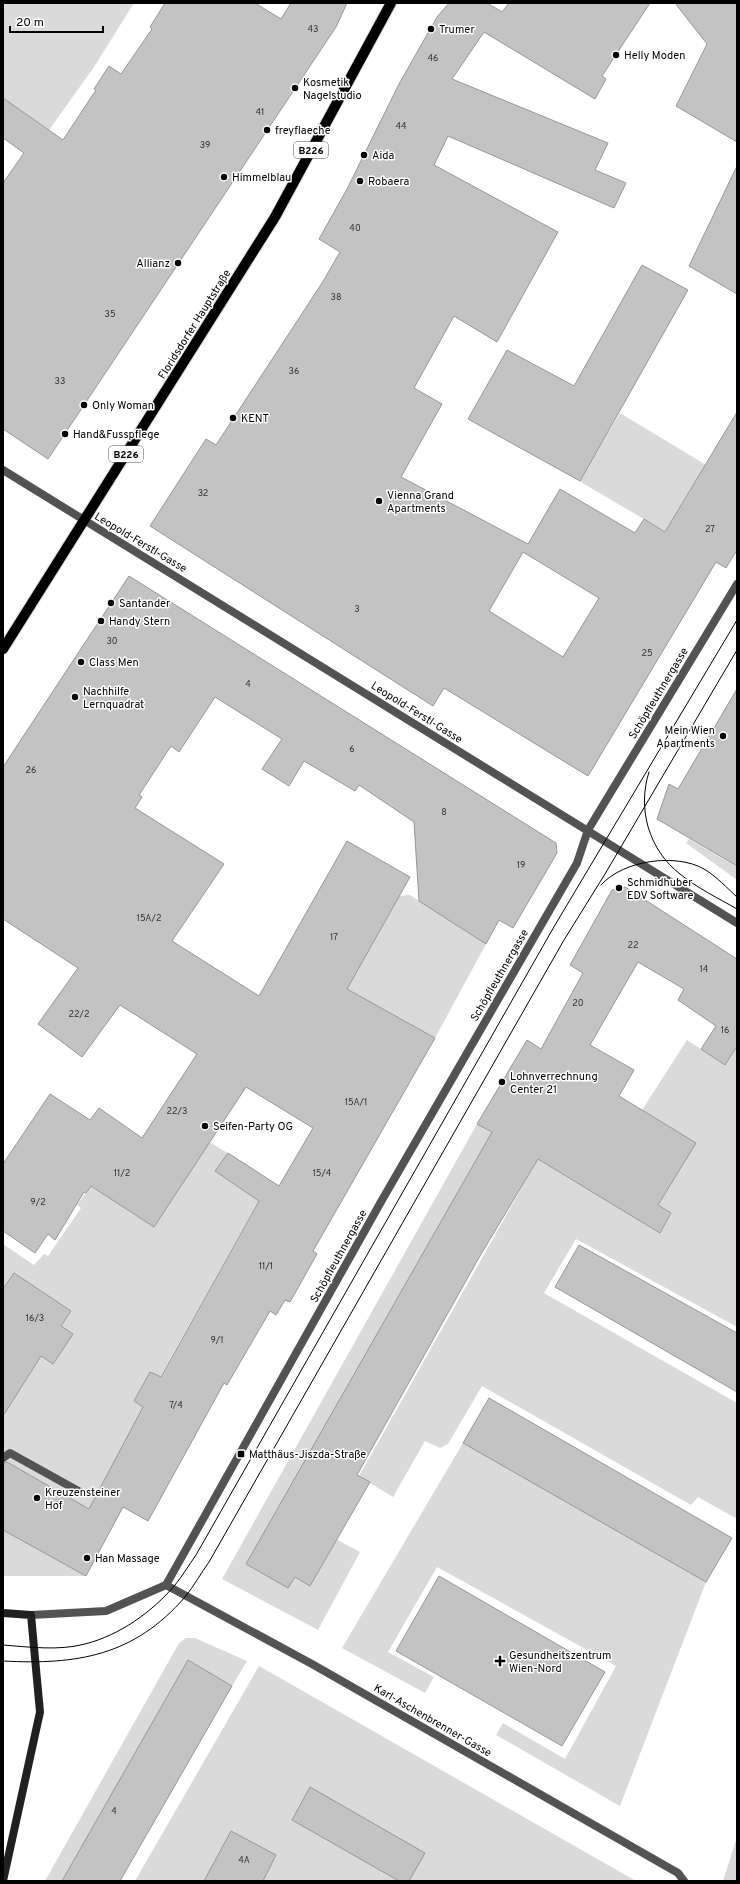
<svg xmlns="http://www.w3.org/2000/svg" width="740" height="1884" viewBox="0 0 740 1884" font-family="Overpass,sans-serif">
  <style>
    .green { fill: #dadada }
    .building { fill: #c3c3c3; stroke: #979797; fill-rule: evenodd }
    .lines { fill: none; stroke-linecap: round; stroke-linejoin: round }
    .primary-casing { stroke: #dbdbdb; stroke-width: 12 }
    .lane { stroke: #535353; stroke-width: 8 }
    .street { stroke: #535353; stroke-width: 8 }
    .secondary { stroke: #202020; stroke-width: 8 }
    .primary { stroke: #000; stroke-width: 10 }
    .tram { stroke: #000; stroke-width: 1 }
    .poi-dot { fill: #000; stroke: #fff; stroke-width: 1.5 }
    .labels { text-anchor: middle; stroke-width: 3; stroke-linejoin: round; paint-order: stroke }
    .number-label { font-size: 9px; fill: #313131 }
    .shield { fill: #fff; stroke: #4c4c4c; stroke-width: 1 }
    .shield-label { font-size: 10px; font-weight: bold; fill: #000 }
    .poi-label { font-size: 11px; fill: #000; stroke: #fff; text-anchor: start }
    .street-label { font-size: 11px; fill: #000; stroke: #fff }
  </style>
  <rect width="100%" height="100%" fill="#fff"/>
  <!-- green -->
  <g class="green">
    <polygon points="3,3 134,3 94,67 49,130 3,98"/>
    <polygon points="620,413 716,471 705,493 692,486 677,512 678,539 579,481"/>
    <polygon points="689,839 737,867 737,880 686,843"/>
    <polygon points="410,895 486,944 435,1038 347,989 399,896"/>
    <polygon points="687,1040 725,1065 737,1046 737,1327 576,1239 544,1293 737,1403 737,1519 698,1497 691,1505 482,1386 448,1444 440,1448 425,1441 393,1497 359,1476 538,1159 660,1233 671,1213 658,1205 696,1143 642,1110"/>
    <polygon points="477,1124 492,1132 246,1564 295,1577 310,1586 336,1539 360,1552 318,1630 222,1579"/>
    <polygon points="209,1142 246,1164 233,1183 249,1193 261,1174 279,1187 259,1200 160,1377 150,1372 134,1401 144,1408 89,1509 11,1464 3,1478 3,1416 41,1356 53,1364 73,1334 61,1326 71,1311 25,1280 14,1294 4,1287 3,1289 3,1244 34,1265 44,1254 48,1256 81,1208 77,1205 91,1186 154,1226"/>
    <polygon points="463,1443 706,1582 620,1806 496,1735 503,1723 565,1759 616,1666 437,1567 388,1652 434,1677 425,1693 342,1648"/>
    <polygon points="3,1530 86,1576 3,1576"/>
    <polygon points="186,1638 195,1638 247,1661 232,1686 188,1660 63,1881 45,1881 179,1643"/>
    <polygon points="259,1666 636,1881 135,1881"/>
    <polygon points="737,1837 737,1881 723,1881"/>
  </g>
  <!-- building -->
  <g class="building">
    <polygon points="165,3 255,3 281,19 291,3 347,3 336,27 48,459 3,429 3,183 24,153 3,138 3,98 63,140 96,90 94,89 109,66 121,74 152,29 150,27"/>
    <path d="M449 3H487L502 12 509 3H650L602 76 606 79 595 99 484 32 452 79 608 143 595 170 626 183 614 208 448 136 434 165 558 232 497 342 454 316 414 388 442 404 401 477 528 544 560 489 635 533 644 519 665 532 737 412V550L726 568 716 562 588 776 444 688 433 706 150 526 206 439 216 445 322 283 340 252 319 239 347 189 399 84 437 17ZM523 552 599 598 563 657 489 611Z"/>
    <polygon points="675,3 737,3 737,142 676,106 707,44"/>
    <polygon points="737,166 737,294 689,266"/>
    <polygon points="642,265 688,290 580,481 468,419 507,350 574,386"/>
    <polygon points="129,576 556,843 557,853 513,928 499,920 486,944 419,901 414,822 359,785 355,791 304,761 289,786 262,769 282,739 215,697 179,752 171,746 139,795 142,797 135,808 224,864 172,941 259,996 347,841 410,877 347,989 435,1038 313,1251 317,1254 290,1302 285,1300 276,1315 270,1311 227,1385 224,1383 148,1521 123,1507 86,1576 3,1530 3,1463 7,1462 89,1509 143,1407 134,1401 150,1372 161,1377 259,1201 215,1171 228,1153 279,1186 313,1128 246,1087 154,1227 91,1186 86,1193 84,1192 55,1240 48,1234 35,1253 3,1231 3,1164 50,1094 90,1120 99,1108 142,1138 197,1054 120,1005 82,1057 38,1024 78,968 3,919 3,767"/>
    <polygon points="737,689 737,866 657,819 669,784 678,789"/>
    <polygon points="625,887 737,959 737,1046 725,1065 701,1049 716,1026 678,1000 684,989 638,962 590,1045 634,1070 619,1096 696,1143 658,1205 671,1213 660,1233 538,1159 480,1256 357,1475 370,1482 310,1586 295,1577 288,1588 246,1564 492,1132 477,1124 527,1040 541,1049 583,973 570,965 612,890"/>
    <polygon points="579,1245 737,1333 737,1392 555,1287"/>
    <polygon points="14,1273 71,1311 61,1326 73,1334 53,1364 41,1356 3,1416 3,1289"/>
    <polygon points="489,1398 732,1538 706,1582 463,1443"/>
    <polygon points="439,1576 605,1672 562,1746 396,1651"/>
    <polygon points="188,1660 232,1686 120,1881 62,1881"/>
    <polygon points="310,1787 425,1853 409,1881 399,1881 292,1820"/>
    <polygon points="231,1831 276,1855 263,1881 204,1881"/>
  </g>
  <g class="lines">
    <!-- primary casing -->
    <g class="primary-casing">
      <polyline id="primary" points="3,649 275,217 391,3"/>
    </g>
    <!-- lane -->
    <polyline class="lane" points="3,1458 10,1453 82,1493"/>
    <!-- street -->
    <g class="street">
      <polyline points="3,470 737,923"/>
      <polyline points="166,1585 312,1664 678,1873 684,1881"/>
      <polyline points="31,1615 106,1611 166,1585 382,1200 577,863 588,830 737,584"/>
    </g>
    <!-- secondary -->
    <polyline class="secondary" points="3,1613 31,1615 40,1712 3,1881"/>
    <!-- primary -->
    <use href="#primary" class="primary"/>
    <!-- tram -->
    <g class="tram">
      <path d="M649 772C637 809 649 850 680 874 697 888 718 898 737 909"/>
      <path d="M601 885C623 860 676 853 704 869 716 876 727 888 737 897"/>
      <path d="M3 1645C29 1647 59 1651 85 1644 120 1635 152 1612 175 1585 183 1575 189 1565 196 1555L555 925 737 620"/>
      <path d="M3 1661C77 1665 134 1656 185 1597 194 1586 201 1573 209 1562L564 940 605 874 737 650"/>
    </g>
  </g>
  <!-- markers -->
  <g class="poi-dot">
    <circle cx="431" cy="29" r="4"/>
    <circle cx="616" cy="55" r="4"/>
    <circle cx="295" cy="88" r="4"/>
    <circle cx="267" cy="130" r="4"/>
    <circle cx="364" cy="155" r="4"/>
    <circle cx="224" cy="177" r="4"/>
    <circle cx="360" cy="181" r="4"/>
    <circle cx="178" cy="263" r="4"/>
    <circle cx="84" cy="405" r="4"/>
    <circle cx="233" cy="418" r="4"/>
    <circle cx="65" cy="434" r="4"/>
    <circle cx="379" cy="501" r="4"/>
    <circle cx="111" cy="603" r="4"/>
    <circle cx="101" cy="621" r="4"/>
    <circle cx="81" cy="662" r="4"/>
    <circle cx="75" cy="697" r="4"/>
    <circle cx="723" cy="736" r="4"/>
    <circle cx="619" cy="888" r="4"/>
    <circle cx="502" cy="1082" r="4"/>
    <circle cx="205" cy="1126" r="4"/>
    <rect x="237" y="1450" width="8" height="8" rx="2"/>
    <circle cx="37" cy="1498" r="4"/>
    <circle cx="87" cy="1558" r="4"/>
    <path d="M498 1655h4v4h4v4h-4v4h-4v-4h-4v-4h4z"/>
  </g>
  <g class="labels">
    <!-- number labels -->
    <g class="number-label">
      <text x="313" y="32">43</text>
      <text x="433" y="61">46</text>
      <text x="260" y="115">41</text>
      <text x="401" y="129">44</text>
      <text x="205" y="148">39</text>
      <text x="355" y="231">40</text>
      <text x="336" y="300">38</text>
      <text x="110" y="317">35</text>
      <text x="294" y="374">36</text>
      <text x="60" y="384">33</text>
      <text x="203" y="496">32</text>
      <text x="710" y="532">27</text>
      <text x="357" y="612">3</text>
      <text x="112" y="644">30</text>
      <text x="647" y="656">25</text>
      <text x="248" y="687">4</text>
      <text x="352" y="752">6</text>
      <text x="31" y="773">26</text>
      <text x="444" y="815">8</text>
      <text x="521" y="868">19</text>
      <text x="149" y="921">15A/2</text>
      <text x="334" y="940">17</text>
      <text x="633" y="948">22</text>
      <text x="704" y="972">14</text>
      <text x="578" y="1006">20</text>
      <text x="79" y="1017">22/2</text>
      <text x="725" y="1033">16</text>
      <text x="356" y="1105">15A/1</text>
      <text x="177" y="1114">22/3</text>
      <text x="122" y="1176">11/2</text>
      <text x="322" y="1176">15/4</text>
      <text x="38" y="1205">9/2</text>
      <text x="266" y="1269">11/1</text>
      <text x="35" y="1321">16/3</text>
      <text x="217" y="1343">9/1</text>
      <text x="176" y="1408">7/4</text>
      <text x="114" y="1814">4</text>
      <text x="244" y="1863">4A</text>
    </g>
    <!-- shield labels -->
    <g class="shield">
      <rect x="294" y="142" width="34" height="16" rx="3"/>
      <rect x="109" y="446" width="34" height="16" rx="3"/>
    </g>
    <g class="shield-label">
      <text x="311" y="154">B226</text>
      <text x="126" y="458">B226</text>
    </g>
    <!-- poi labels -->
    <g class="poi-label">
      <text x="439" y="33">Trumer</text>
      <text x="624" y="59">Helly Moden</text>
      <text x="303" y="86">Kosmetik<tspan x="303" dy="13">Nagelstudio</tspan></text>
      <text x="275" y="134">freyflaeche</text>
      <text x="372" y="159">Aida</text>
      <text x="232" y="181">Himmelblau</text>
      <text x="368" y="185">Robaera</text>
      <text x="170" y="267" text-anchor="end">Allianz</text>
      <text x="92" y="409">Only Woman</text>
      <text x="241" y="422">KENT</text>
      <text x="73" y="438">Hand&amp;Fusspflege</text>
      <text x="387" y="499">Vienna Grand<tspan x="387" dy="13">Apartments</tspan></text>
      <text x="119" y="607">Santander</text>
      <text x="109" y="625">Handy Stern</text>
      <text x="89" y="666">Class Men</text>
      <text x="83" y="695">Nachhilfe<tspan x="83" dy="13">Lernquadrat</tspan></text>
      <text x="715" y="734" text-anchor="end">Mein Wien<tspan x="715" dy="13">Apartments</tspan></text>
      <text x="627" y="886">Schmidhuber<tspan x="627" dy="13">EDV Software</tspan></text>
      <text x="510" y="1080">Lohnverrechnung<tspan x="510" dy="13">Center 21</tspan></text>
      <text x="213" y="1130">Seifen-Party OG</text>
      <text x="249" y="1458">Matthäus-Jiszda-Straße</text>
      <text x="45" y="1496">Kreuzensteiner<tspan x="45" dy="13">Hof</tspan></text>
      <text x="95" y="1562">Han Massage</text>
      <text x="509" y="1659">Gesundheitszentrum<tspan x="509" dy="13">Wien-Nord</tspan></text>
    </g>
    <!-- street labels -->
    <g class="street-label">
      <text transform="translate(194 324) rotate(-58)" y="4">Floridsdorfer Hauptstraße</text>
      <text transform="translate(141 542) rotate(31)" y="4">Leopold-Ferstl-Gasse</text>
      <text transform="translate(658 693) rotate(-59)" y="4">Schöpfleuthnergasse</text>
      <text transform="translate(417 712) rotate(32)" y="4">Leopold-Ferstl-Gasse</text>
      <text transform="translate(499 975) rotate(-60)" y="4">Schöpfleuthnergasse</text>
      <text transform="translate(338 1256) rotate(-61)" y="4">Schöpfleuthnergasse</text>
      <text transform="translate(433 1720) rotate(30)" y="4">Karl-Aschenbrenner-Gasse</text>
    </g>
  </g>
  <!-- border -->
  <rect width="740" height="1884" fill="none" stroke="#000000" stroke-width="8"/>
  <!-- scale -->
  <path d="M10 26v6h93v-6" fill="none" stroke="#000000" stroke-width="2"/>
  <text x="16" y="26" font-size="12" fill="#000000" stroke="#ffffff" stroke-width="3" paint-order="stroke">20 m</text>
</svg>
